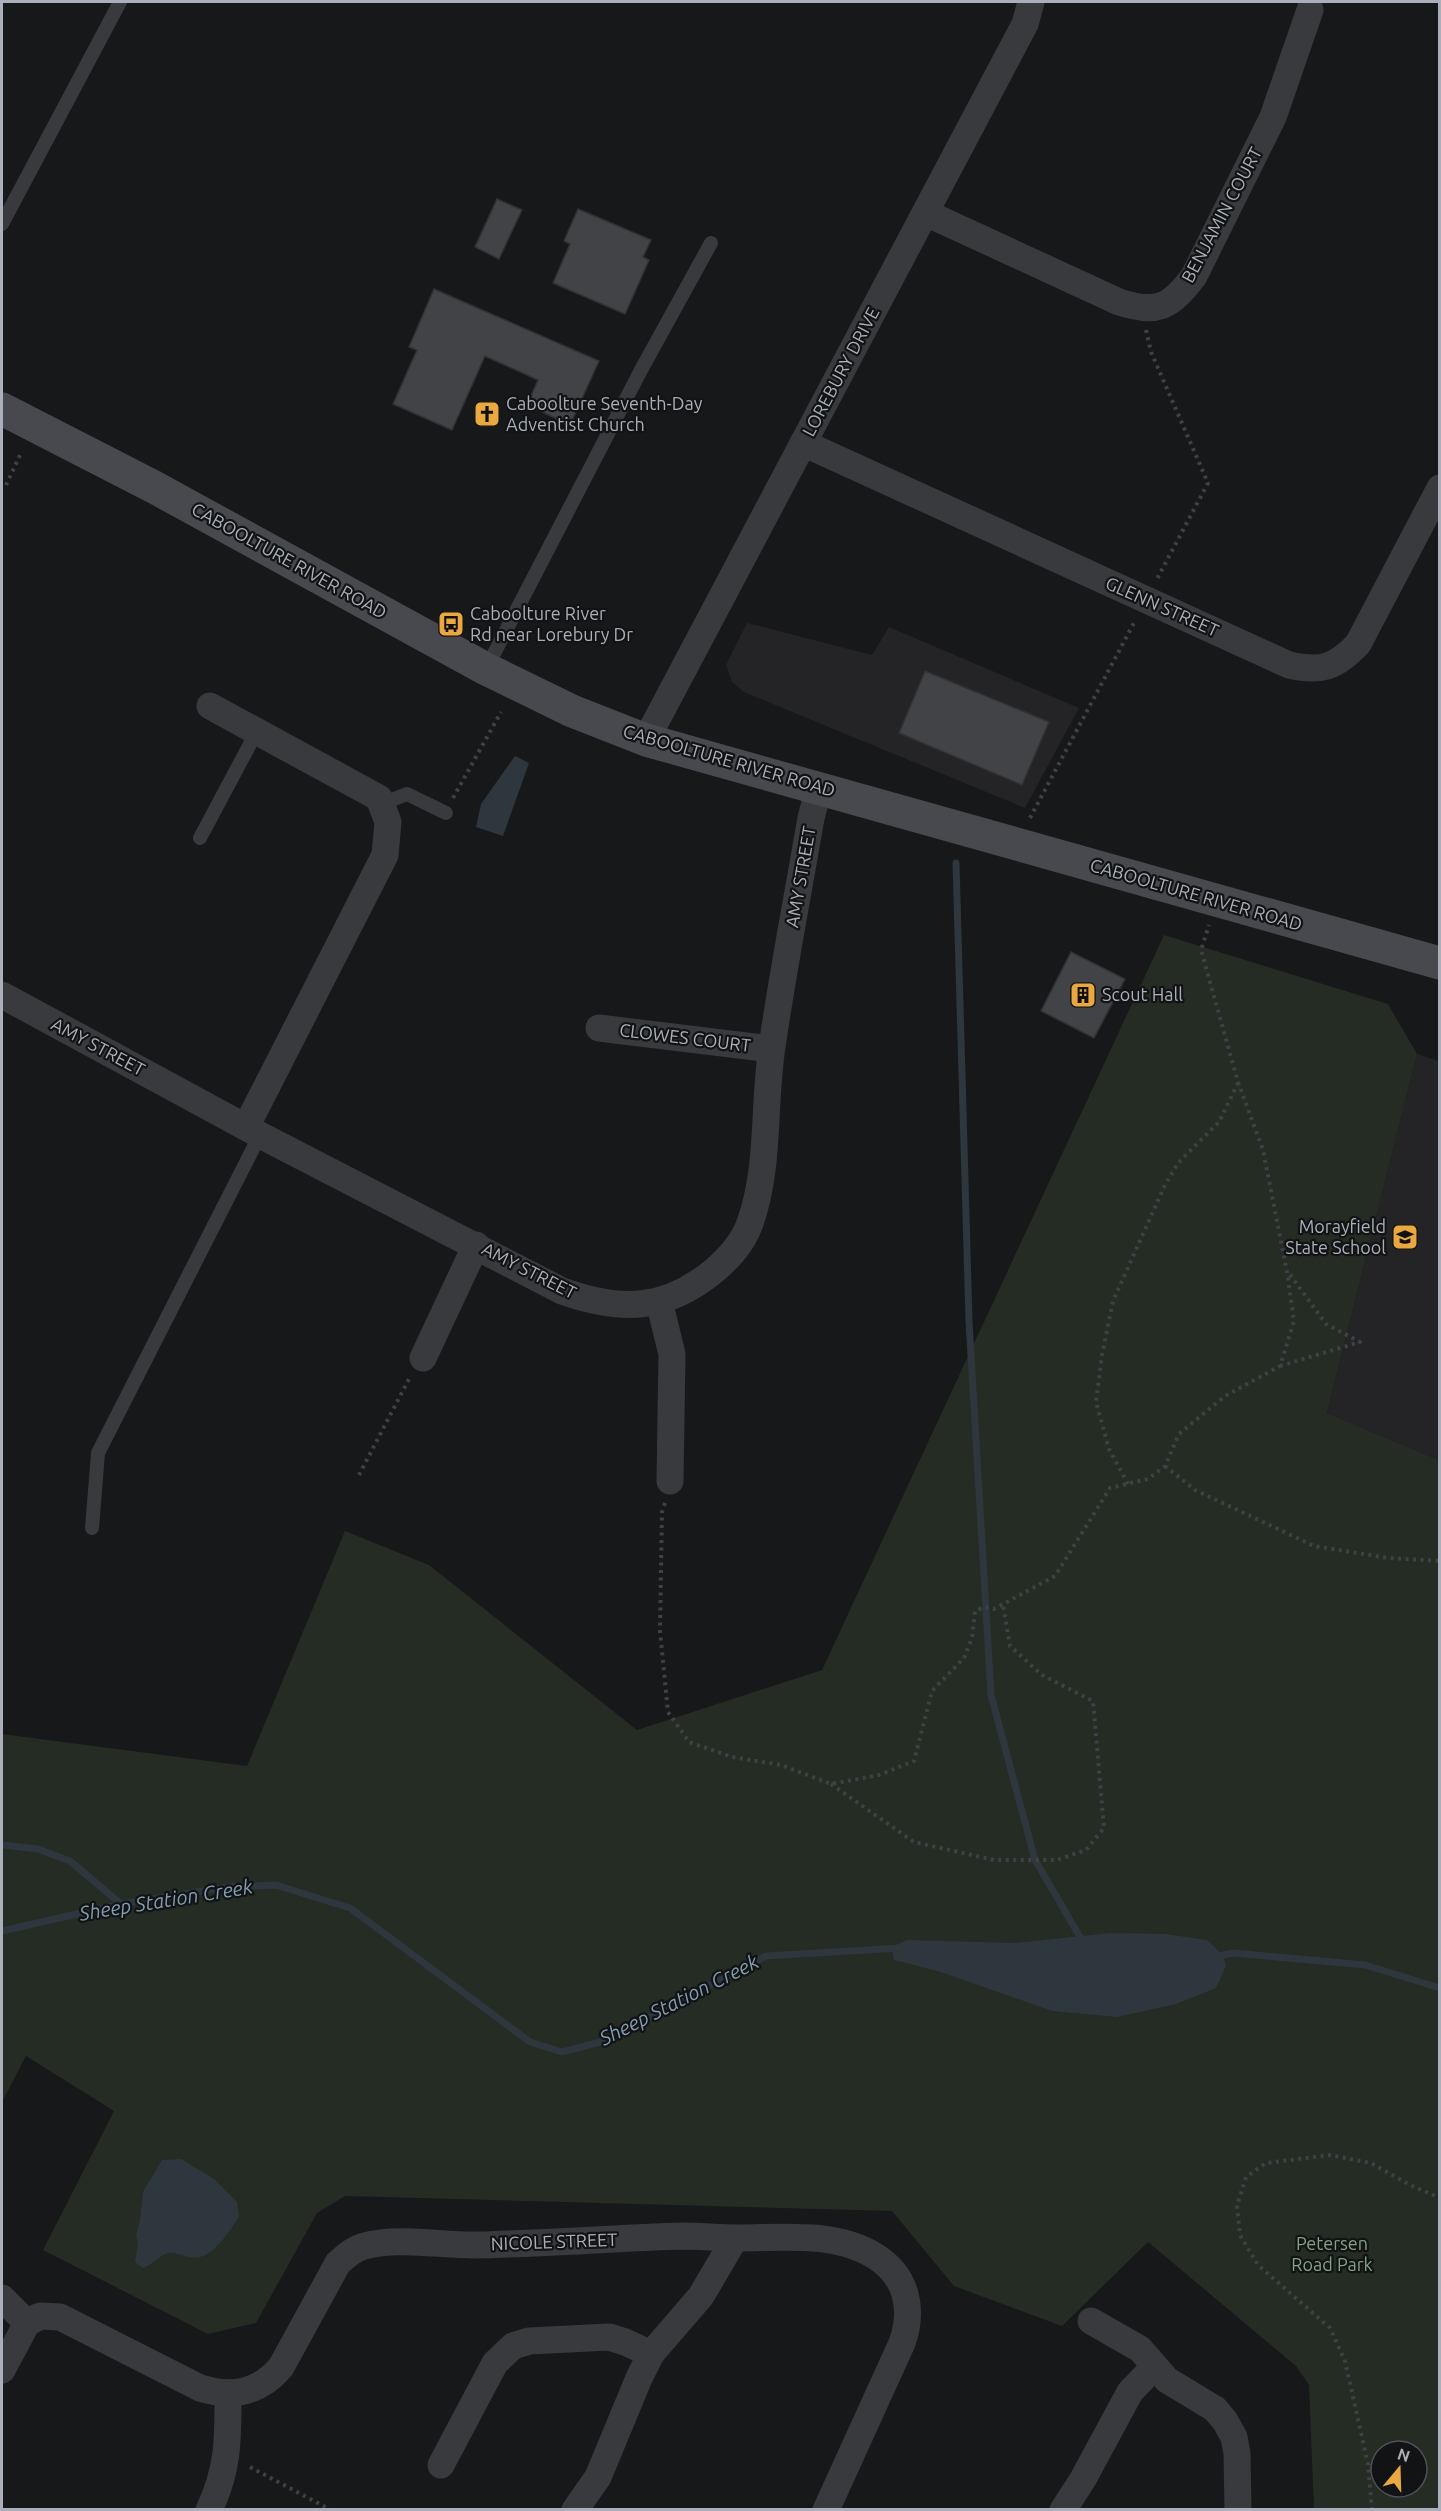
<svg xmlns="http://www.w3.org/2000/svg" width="1441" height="2511" viewBox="0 0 1441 2511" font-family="Ubuntu,sans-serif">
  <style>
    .built { fill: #242426 }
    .green { fill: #242c24; fill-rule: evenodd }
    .water { fill: #2e373d }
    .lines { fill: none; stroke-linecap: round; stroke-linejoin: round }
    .stream { stroke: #2e373d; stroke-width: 7 }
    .building { fill: #424346; stroke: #323235; stroke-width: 1.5 }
    .path { stroke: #3f4145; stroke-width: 4; stroke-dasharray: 3 4.5; stroke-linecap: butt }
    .lane { stroke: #393a3e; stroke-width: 14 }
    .street { stroke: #393a3e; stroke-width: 27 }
    .secondary { stroke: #47494e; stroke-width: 33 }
    .labels { text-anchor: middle; stroke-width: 4.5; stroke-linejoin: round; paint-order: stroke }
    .street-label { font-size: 18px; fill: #aaafb9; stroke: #121314 }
    .poi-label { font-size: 18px; fill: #aaafb9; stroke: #121314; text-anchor: start }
    .park-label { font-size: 18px; fill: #82a383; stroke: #121314 }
    .water-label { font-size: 20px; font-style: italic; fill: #839eb2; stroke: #121314 }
  </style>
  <rect width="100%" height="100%" fill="#171819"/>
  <!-- built -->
  <g class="built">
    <polygon points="747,623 872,655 889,627 1079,708 1025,808 744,692 732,682 726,665"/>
    <polygon points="1417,1054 1439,1061 1439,1460 1327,1413"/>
  </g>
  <!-- green -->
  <path class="green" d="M1164 935 1388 1004 1417 1054 1327 1413 1439 1460V2509H1314L1309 2385 1296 2366 1148 2242 1062 2326 954 2286 892 2211 345 2196 317 2213 256 2323 208 2334 43 2250 114 2111 26 2056 2 2102V1734L247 1766 345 1531 429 1565 637 1730 822 1670ZM1381 2451H1417V2487H1381Z"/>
  <!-- water -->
  <g class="water">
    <polygon points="515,756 529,763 503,836 476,827 481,804"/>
    <polygon points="1110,1933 1166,1934 1207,1940 1223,1955 1226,1966 1216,1988 1176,2004 1117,2017 1052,2011 941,1972 894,1960 892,1947 907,1940 1015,1943"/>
    <path d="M181 2159 214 2179 237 2202 239 2217C230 2230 216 2253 200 2257 189 2260 181 2253 171 2253 161 2252 155 2264 143 2268L135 2262 138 2243 136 2235 140 2220 143 2192 162 2160Z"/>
  </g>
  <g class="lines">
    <!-- stream -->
    <g class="stream">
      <polyline points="956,863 969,1321 991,1695 1035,1860 1083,1942"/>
      <polyline points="2,1845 38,1849 70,1861 121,1904"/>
      <polyline points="2,1931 121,1904 228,1887 276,1885 350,1908 530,2042 562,2052 604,2041 766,1956 900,1948"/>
      <polyline points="1214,1957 1233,1953 1365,1965 1440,1988"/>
    </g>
  </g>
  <!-- building -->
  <g class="building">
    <polygon points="497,199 522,210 499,259 475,247"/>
    <polygon points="578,209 651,240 643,257 649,260 625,314 553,283 570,244 564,241"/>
    <polygon points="434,289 599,361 570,425 527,405 538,380 485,356 452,430 393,404 417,350 409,347"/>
    <polygon points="925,671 1049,722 1022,785 899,733"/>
    <polygon points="1071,952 1125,979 1094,1038 1041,1011"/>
  </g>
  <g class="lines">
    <!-- path -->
    <g class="path">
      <polyline points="1146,330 1151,352 1208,483 1157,579"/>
      <polyline points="6,485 22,451"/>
      <polyline points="453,798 501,712"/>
      <polyline points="1030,818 1135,621"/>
      <polyline points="1280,1366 1360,1342 1326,1324 1288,1272"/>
      <polyline points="1165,1466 1195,1490 1314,1546 1388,1558 1440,1561"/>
      <polyline points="359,1475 410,1377"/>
      <polyline points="1128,1484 1109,1449 1096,1402 1102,1355 1113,1301 1164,1187 1178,1163 1219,1122 1238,1083"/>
      <polyline points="665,1503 662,1512 660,1631 668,1712 689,1742 732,1757 781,1765 831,1784 879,1775 914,1761 932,1691 964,1658 972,1638 975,1611 985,1607 994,1609 1055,1576 1110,1488 1148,1479 1165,1466 1179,1434 1225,1396 1280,1366 1294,1321 1287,1272 1263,1150 1238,1082 1201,950 1209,925"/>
      <polyline points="831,1784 914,1842 994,1860 1057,1860 1086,1850 1104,1828 1093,1701 1042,1675 1010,1646 1003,1605"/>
      <polyline points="250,2467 331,2510"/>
      <polyline points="1372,2510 1368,2464 1345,2361 1330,2328 1258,2265 1240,2235 1237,2206 1246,2177 1266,2163 1330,2155 1371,2163 1410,2185 1440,2198"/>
    </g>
    <!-- lane -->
    <g class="lane">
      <polyline points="2,224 120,2"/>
      <polyline points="486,669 641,370 711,243"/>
      <polyline points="381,804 407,794 446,813"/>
      <polyline points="200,838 257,731"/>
      <polyline points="92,1528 98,1453 260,1135"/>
    </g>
    <!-- street -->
    <g class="street">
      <path d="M926 213 1119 302C1157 314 1170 308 1194 276L1273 117 1310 10"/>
      <path d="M803 443 1289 665C1321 672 1335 668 1358 644L1440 488"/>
      <polyline points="210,706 379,798 388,822 385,855 246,1127"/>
      <polyline points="646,740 1025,24 1031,2"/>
      <path d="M2 995 260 1135 562 1291C621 1312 666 1311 715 1270 730 1257 743 1243 750 1223 770 1167 763 1105 772 1047 783 970 798 894 811 818L819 788"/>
      <polyline points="599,1028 771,1049"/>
      <polyline points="659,1301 672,1354 670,1481"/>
      <polyline points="423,1358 476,1245"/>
      <polyline points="2,2298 27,2323"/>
      <polyline points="1091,2321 1140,2349 1167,2380 1215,2409 1225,2421 1234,2437 1237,2453 1238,2510"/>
      <path d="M2 2370 27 2323 40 2316 60 2317 200 2388C232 2398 259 2393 281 2367L338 2263C346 2256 353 2249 364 2246 399 2237 438 2245 473 2245 543 2244 613 2238 683 2236 701 2236 719 2238 737 2238 782 2238 835 2231 875 2256 907 2276 914 2309 902 2343L826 2510"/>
      <polyline points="441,2465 495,2363 513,2346 529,2341 609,2337 625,2342 651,2354"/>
      <path d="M209 2510C229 2468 228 2438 228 2393"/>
      <polyline points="575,2510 598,2477 639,2378 651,2354 701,2296 735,2238"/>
      <polyline points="1063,2510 1083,2479 1130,2392 1154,2367"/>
    </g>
    <!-- secondary -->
    <polyline class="secondary" points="2,409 154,487 486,669 572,711 646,740 1440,963"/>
  </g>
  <!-- icons -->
  <defs>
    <g id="church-square" transform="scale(1.35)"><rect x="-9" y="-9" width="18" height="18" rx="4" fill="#e9a840" stroke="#121314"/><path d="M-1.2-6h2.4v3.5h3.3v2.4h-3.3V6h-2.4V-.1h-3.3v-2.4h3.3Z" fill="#111"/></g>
    <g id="bus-square" transform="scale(1.35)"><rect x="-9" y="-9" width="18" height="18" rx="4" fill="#e9a840" stroke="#121314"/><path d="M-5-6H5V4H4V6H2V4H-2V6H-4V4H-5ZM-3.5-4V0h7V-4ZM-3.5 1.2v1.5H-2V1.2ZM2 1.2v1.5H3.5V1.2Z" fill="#111"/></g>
    <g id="building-square" transform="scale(1.35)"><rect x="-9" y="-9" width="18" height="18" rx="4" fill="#e9a840" stroke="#121314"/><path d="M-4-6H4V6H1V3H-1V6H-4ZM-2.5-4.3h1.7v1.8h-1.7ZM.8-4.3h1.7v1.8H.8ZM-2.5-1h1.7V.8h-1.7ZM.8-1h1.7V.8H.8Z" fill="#111"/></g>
    <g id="school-square" transform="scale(1.35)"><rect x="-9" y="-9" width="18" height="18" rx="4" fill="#e9a840" stroke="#121314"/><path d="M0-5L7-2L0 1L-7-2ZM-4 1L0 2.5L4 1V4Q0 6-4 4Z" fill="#111"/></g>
  </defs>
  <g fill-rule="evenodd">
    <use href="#church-square" x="487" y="414"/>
    <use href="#bus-square" x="451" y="624"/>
    <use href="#building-square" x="1083" y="995"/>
    <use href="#school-square" x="1405" y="1237"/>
  </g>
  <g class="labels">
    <!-- street labels -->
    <g class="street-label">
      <text transform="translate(1222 215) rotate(-62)" y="6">BENJAMIN COURT</text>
      <text transform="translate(841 372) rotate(-62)" y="6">LOREBURY DRIVE</text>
      <text transform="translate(289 561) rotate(29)" y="6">CABOOLTURE RIVER ROAD</text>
      <text transform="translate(1162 607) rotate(24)" y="6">GLENN STREET</text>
      <text transform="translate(729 761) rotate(16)" y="6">CABOOLTURE RIVER ROAD</text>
      <text transform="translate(801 877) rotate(-80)" y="6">AMY STREET</text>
      <text transform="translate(1196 895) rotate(16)" y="6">CABOOLTURE RIVER ROAD</text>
      <text transform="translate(685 1038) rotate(7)" y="6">CLOWES COURT</text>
      <text transform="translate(98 1047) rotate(28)" y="6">AMY STREET</text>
      <text transform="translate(529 1271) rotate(27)" y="6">AMY STREET</text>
      <text transform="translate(554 2242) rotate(-2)" y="6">NICOLE STREET</text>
    </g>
    <!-- poi labels -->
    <g class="poi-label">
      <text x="506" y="410">Caboolture Seventh-Day<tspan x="506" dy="21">Adventist Church</tspan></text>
      <text x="470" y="620">Caboolture River<tspan x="470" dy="21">Rd near Lorebury Dr</tspan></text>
      <text x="1102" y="1001">Scout Hall</text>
      <text x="1386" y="1233" text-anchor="end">Morayfield<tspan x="1386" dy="21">State School</tspan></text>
    </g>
    <!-- park labels -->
    <g class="park-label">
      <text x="1332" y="2250">Petersen<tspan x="1332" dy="21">Road Park</tspan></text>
    </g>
    <!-- water labels -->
    <g class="water-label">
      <text transform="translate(166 1900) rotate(-9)" y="7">Sheep Station Creek</text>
      <text transform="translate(679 2000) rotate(-27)" y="7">Sheep Station Creek</text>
    </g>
  </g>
  <!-- border -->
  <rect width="1441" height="2511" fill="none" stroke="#aaafb9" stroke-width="6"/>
  <!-- north arrow -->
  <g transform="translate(1399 2469) rotate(19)"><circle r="28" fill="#121314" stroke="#4f5156" stroke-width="1.5"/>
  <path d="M0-4.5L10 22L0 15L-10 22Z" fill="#e9a840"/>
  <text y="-9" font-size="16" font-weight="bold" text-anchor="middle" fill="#aaafb9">N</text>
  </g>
</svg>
